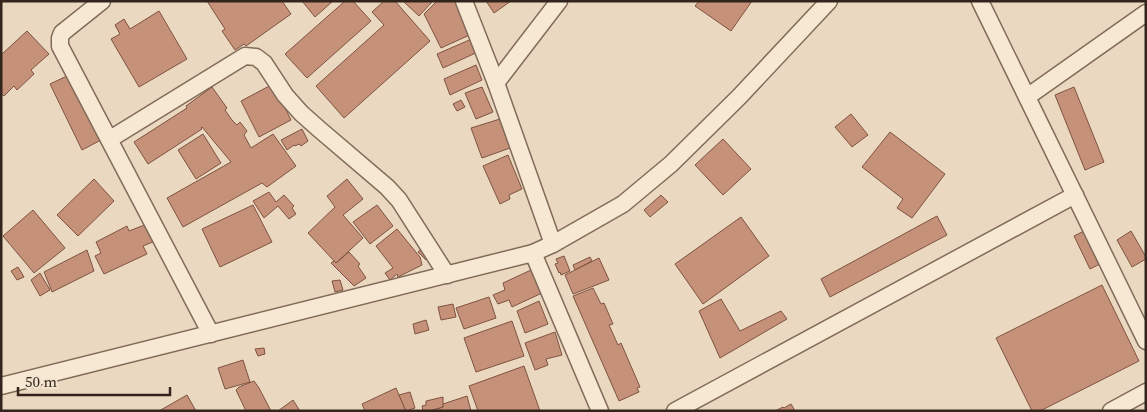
<svg xmlns="http://www.w3.org/2000/svg" width="1147" height="412" viewBox="0 0 1147 412" font-family="'Source Serif 4',serif">
  <style>
    .building { fill: #c69179; stroke: #7f5341 }
    .lines { fill: none; stroke-linecap: round; stroke-linejoin: round }
    .street-casing { stroke: #826b59; stroke-width: 19 }
    .street { stroke: #f6e8d3; stroke-width: 16 }
  </style>
  <rect width="100%" height="100%" fill="#ead9c0"/>
  <!-- building -->
  <g class="building">
    <polygon points="207,1 282,1 291,14 246,46 244,44 235,50 222,31 225,29"/>
    <polygon points="302,1 333,1 315,17"/>
    <polygon points="345,1 353,1 371,21 307,78 285,54"/>
    <polygon points="384,1 395,1 430,41 344,118 316,86 384,25 372,12"/>
    <polygon points="403,1 433,1 419,16"/>
    <polygon points="437,1 460,1 474,33 441,48 424,14"/>
    <polygon points="486,1 511,1 494,13"/>
    <polygon points="699,1 752,1 731,31 695,6"/>
    <polygon points="159,11 187,59 139,87 111,39 120,34 115,25 124,19 130,29"/>
    <polygon points="27,31 49,54 31,70 34,74 17,90 14,86 4,96 1,94 1,55"/>
    <polygon points="474,38 480,51 443,68 437,54"/>
    <polygon points="476,65 482,80 450,95 444,79"/>
    <polygon points="69,75 101,140 82,150 50,84"/>
    <polygon points="273,84 291,120 259,137 241,101"/>
    <polygon points="212,87 227,108 225,110 232,120 237,125 240,122 247,131 244,135 251,148 273,134 296,166 267,187 262,183 183,227 167,198 231,162 202,127 201,128 202,129 148,164 134,142 187,108 186,106"/>
    <polygon points="482,87 493,112 476,119 465,93"/>
    <polygon points="1074,87 1104,162 1085,170 1055,95"/>
    <polygon points="461,100 465,107 457,111 453,104"/>
    <polygon points="851,114 868,135 852,147 835,127"/>
    <polygon points="500,119 510,148 482,158 471,128"/>
    <polygon points="302,129 308,141 301,146 299,144 295,146 294,145 287,150 281,140"/>
    <polygon points="890,132 945,174 912,218 897,208 903,199 862,167"/>
    <polygon points="203,134 221,163 196,179 178,150"/>
    <polygon points="723,139 751,169 723,195 695,165"/>
    <polygon points="508,155 522,189 509,195 510,199 500,204 483,166"/>
    <polygon points="94,179 114,201 78,236 57,215"/>
    <polygon points="347,179 363,199 343,215 363,238 336,263 308,233 335,207 327,196"/>
    <polygon points="269,192 276,202 284,195 294,206 292,208 296,214 289,219 278,206 264,218 253,201"/>
    <polygon points="661,195 668,202 650,217 644,210"/>
    <polygon points="253,205 272,242 220,267 202,229"/>
    <polygon points="377,205 393,226 370,244 353,222"/>
    <polygon points="33,210 65,248 34,273 3,236"/>
    <polygon points="937,216 947,235 830,297 821,279"/>
    <polygon points="741,217 769,256 703,304 675,264"/>
    <polygon points="147,224 155,241 143,246 147,254 104,274 95,256 101,253 96,242 127,226 129,231"/>
    <polygon points="1094,226 1110,259 1090,269 1074,236"/>
    <polygon points="397,229 420,257 422,265 398,277 397,274 390,280 385,273 393,268 376,246"/>
    <polygon points="1131,231 1146,257 1146,259 1132,267 1117,240"/>
    <polygon points="423,247 431,255 426,260 418,252"/>
    <polygon points="87,250 94,271 52,292 44,272"/>
    <polygon points="349,252 360,264 358,266 366,278 354,286 331,263 334,261 336,263"/>
    <polygon points="564,256 570,271 561,275 560,272 559,273 555,264 558,263 556,259"/>
    <polygon points="590,257 592,261 575,270 573,265"/>
    <polygon points="599,258 609,280 573,294 565,275"/>
    <polygon points="18,267 24,277 17,280 11,271"/>
    <polygon points="531,270 542,293 512,307 509,300 498,304 493,295 505,290 503,283"/>
    <polygon points="40,273 50,290 40,296 31,280"/>
    <polygon points="340,280 343,290 335,292 332,281"/>
    <polygon points="1102,285 1139,361 1040,411 1032,411 996,338"/>
    <polygon points="593,288 601,304 604,303 613,324 609,325 618,345 621,343 640,387 637,388 639,392 619,401 573,296"/>
    <polygon points="489,297 496,318 464,329 456,308"/>
    <polygon points="721,299 740,331 781,311 787,319 720,358 699,311"/>
    <polygon points="539,301 548,324 525,333 517,311"/>
    <polygon points="453,304 456,317 441,320 438,307"/>
    <polygon points="426,320 429,330 415,334 413,324"/>
    <polygon points="512,321 524,356 476,372 464,338"/>
    <polygon points="555,332 562,355 546,359 548,365 535,370 525,343"/>
    <polygon points="264,348 265,354 258,356 255,349"/>
    <polygon points="243,360 250,382 225,389 218,368"/>
    <polygon points="524,366 540,411 478,411 469,386"/>
    <polygon points="254,381 259,388 271,411 246,411 236,390 239,387"/>
    <polygon points="396,388 406,411 365,411 362,404"/>
    <polygon points="410,392 415,408 406,411 399,395"/>
    <polygon points="187,395 196,411 159,411"/>
    <polygon points="467,396 471,411 429,411 443,407 443,404"/>
    <polygon points="443,397 443,407 429,411 423,411 422,406 426,405 426,401"/>
    <polygon points="293,400 300,411 278,411"/>
    <polygon points="791,404 795,411 775,411 783,407 784,408"/>
  </g>
  <g class="lines">
    <!-- street casing -->
    <g class="street-casing">
      <g id="street">
        <polyline points="102,1 62,33 60,38 60,46 211,334"/>
        <polyline points="464,1 496,83 553,244"/>
        <polyline points="980,1 1146,341"/>
        <polyline points="496,83 559,1"/>
        <polyline points="1027,97 1146,13"/>
        <polyline points="110,139 245,56 256,57 264,63 285,95 301,113 319,129 387,187 399,200 447,275"/>
        <polyline points="533,253 600,411"/>
        <polyline points="1,386 533,253 553,244 623,204 671,164 739,97 829,1"/>
        <polyline points="675,411 1075,195"/>
        <polyline points="1111,411 1146,392"/>
      </g>
    </g>
    <!-- street -->
    <use href="#street" class="street"/>
  </g>
  <!-- border -->
  <rect width="1147" height="412" fill="none" stroke="#33251d" stroke-width="5"/>
  <!-- scale -->
  <path d="M18 387v8h152v-8" fill="none" stroke="#33251d" stroke-width="2.5"/>
  <text x="25" y="387" font-size="15" fill="#33251d" stroke="#f2e4cf" stroke-width="4" paint-order="stroke">50 m</text>
</svg>
